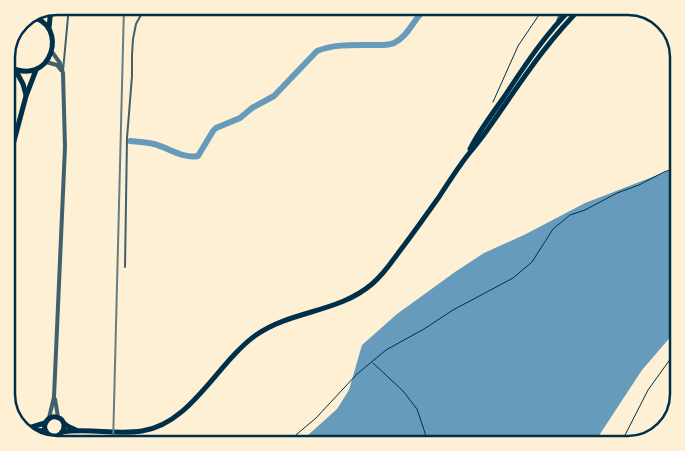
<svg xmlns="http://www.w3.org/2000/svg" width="685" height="451" viewBox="0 0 685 451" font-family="Signika,sans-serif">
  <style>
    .water { fill: #669bbc }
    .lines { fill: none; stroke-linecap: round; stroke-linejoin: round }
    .canal { stroke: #669bbc; stroke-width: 6 }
    .path { stroke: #003049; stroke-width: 1 }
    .service { stroke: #3f606c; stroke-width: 2 }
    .minor { stroke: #3f606c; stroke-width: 4 }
    .secondary { stroke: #003049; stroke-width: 5 }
    .rail { stroke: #657d81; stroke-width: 2 }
    .rim { fill: none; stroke: #003049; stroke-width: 2.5 }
  </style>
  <rect width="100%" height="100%" fill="#fdf0d5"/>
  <!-- water -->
  <polygon class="water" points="679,168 679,327 642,370 598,437 586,445 297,445 337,409 349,390 362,345 397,314 455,272 484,253 526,234 585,203 673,169"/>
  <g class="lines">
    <!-- canal -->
    <path class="canal" d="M130 141C138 142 146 142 154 144 169 148 183 159 198 156L213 131 216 128 240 118 252 108 274 96 317 51C334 44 353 45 371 45 378 45 388 46 394 43 405 38 411 26 418 17 421 13 425 10 429 6"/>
    <!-- path -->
    <g class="path">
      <polyline points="6,73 12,77"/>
      <polyline points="493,102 518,46 545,6"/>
      <polyline points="373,363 403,391 417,409 429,445"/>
      <polyline points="284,445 316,418 357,374 386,350 424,329 453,310 513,278 532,262 553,229 570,215 585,210 617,193 639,185 664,172 679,167"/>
      <polyline points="620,445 648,390 679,347"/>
    </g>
    <!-- service -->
    <g class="service">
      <polyline points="63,71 69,6"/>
      <polyline points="125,267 127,138 132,76 132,55 133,39 136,24 142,13 142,6"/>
    </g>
    <!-- minor -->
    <g class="minor">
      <polyline points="562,6 567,7 572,6"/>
      <polyline points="558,21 561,14 560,6"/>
      <polyline points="46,62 57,65 61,70"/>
      <polyline points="55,399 58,417"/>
      <polyline points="49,418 54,397 65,147 63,73 60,63 52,52"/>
      <polyline points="54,444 57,436"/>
    </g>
    <!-- secondary -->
    <g class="secondary">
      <polyline points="35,17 41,12"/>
      <polyline points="49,28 51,8"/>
      <path d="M6 65C53 92 70 22 30 17"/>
      <polyline points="16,71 23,84 26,95"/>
      <path d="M470 149C479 131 492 114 504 97 525 65 546 33 574 6"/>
      <polyline points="6,171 26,96 36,70"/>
      <path d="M64 424C64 430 63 433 57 436 36 437 45 411 59 418 65 421 60 420 65 424 67 427 73 428 76 430"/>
      <polyline points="25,429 45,423"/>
      <polyline points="28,430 46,431"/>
      <path d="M62 432C89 428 116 435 142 431 191 424 217 363 256 335 292 310 338 313 372 284 383 275 391 263 399 252 413 234 426 215 439 197 448 183 457 169 467 156 475 146 483 137 490 126 519 85 546 42 583 6"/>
    </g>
    <!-- rail -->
    <polyline class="rail" points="113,445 124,6"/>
  </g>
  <!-- crop -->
  <path d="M0 0H685V451H0ZM57 15H628A42 42 0 0 1 670 57V394A42 42 0 0 1 628 436H57A42 42 0 0 1 15 394V57A42 42 0 0 1 57 15Z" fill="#fdf0d5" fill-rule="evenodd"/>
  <path class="rim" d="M57 15H628A42 42 0 0 1 670 57V394A42 42 0 0 1 628 436H57A42 42 0 0 1 15 394V57A42 42 0 0 1 57 15Z"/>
</svg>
